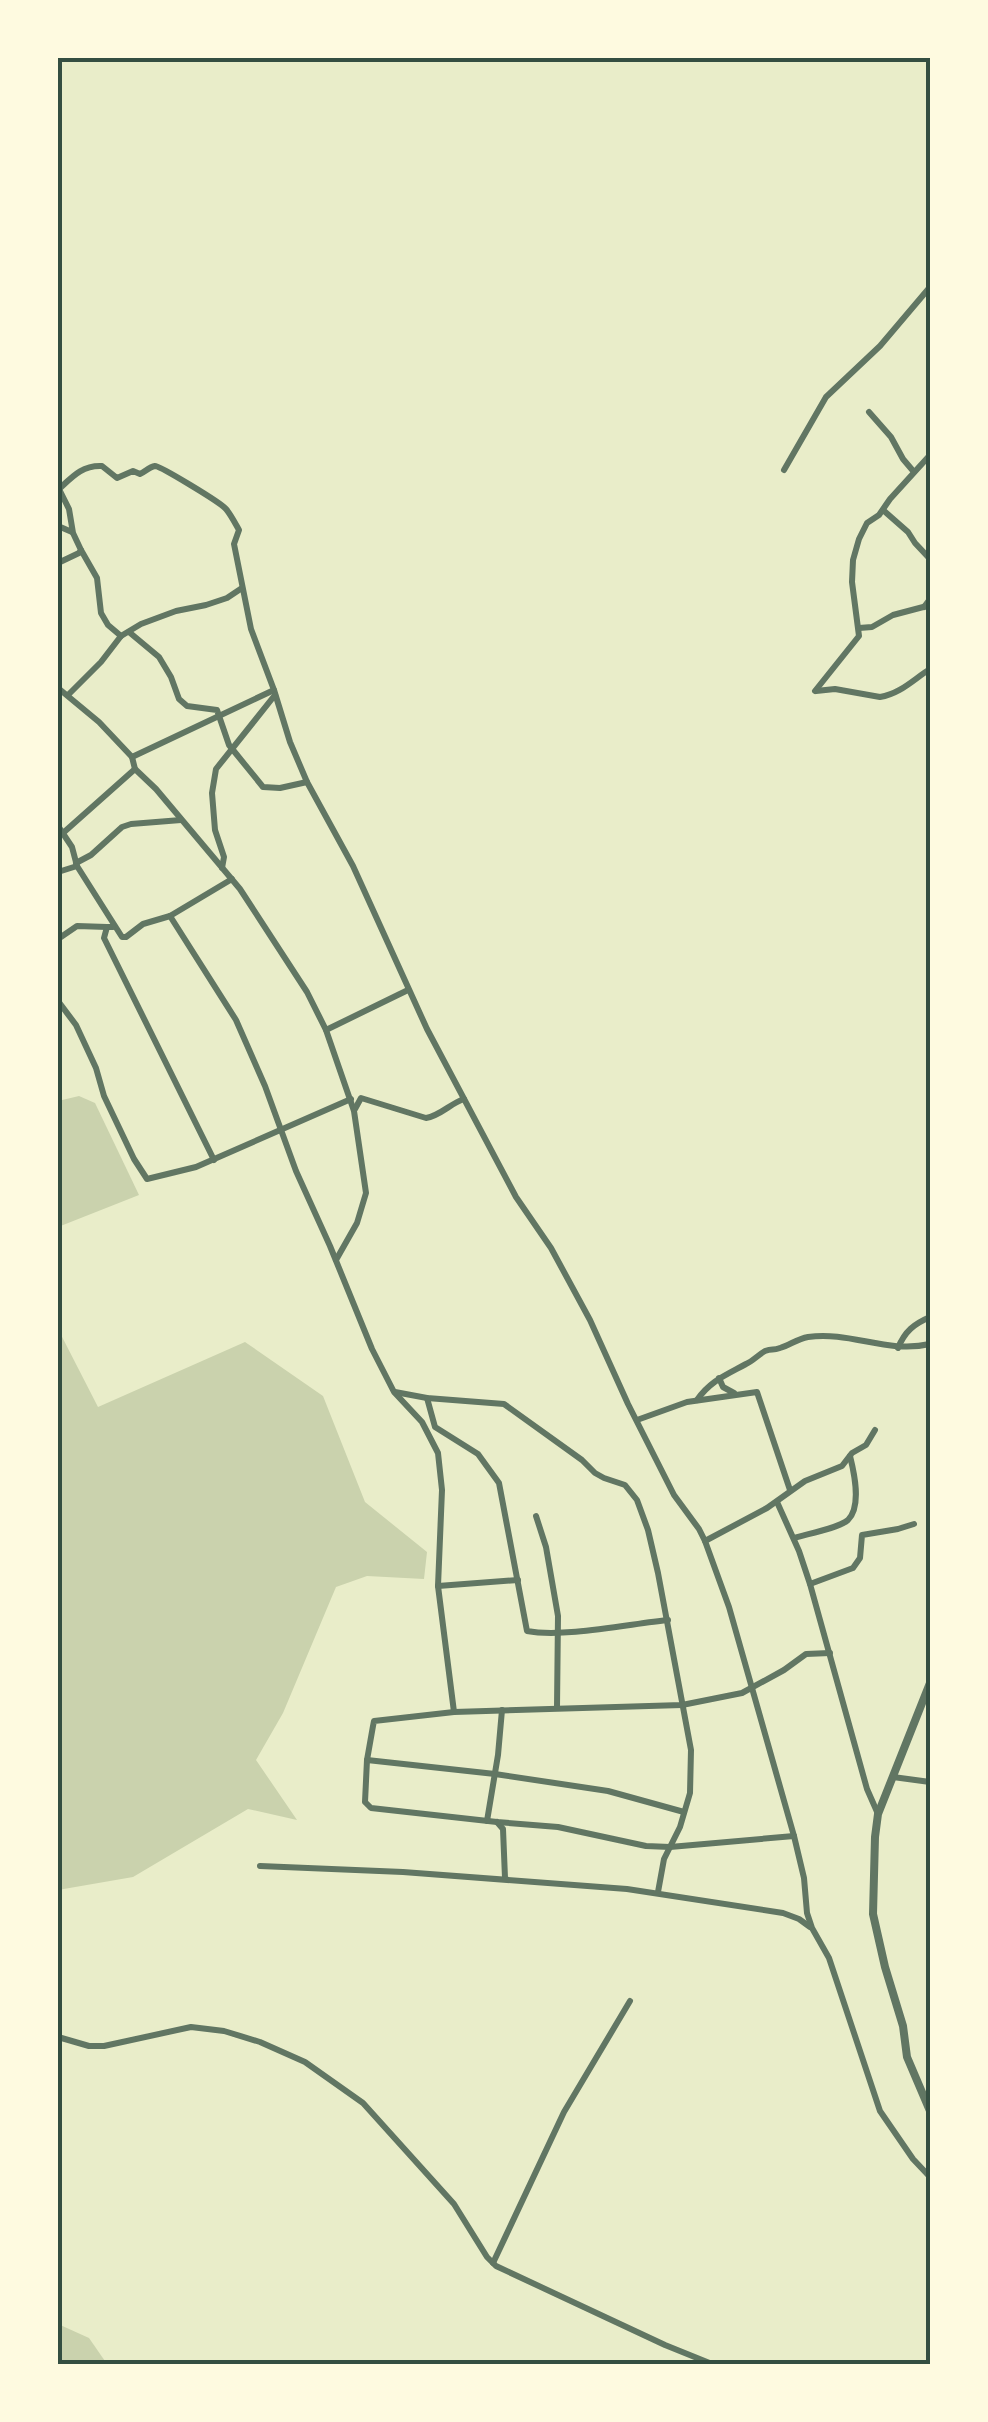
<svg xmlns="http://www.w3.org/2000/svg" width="988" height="2422" viewBox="0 0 988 2422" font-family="'PT Sans',sans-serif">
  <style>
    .green { fill: #cad2ad }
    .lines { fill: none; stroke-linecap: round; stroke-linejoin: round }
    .minor { stroke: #617663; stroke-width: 6 }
    .tertiary { stroke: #617663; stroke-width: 8 }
    .neatline { fill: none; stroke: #344e41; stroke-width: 4 }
  </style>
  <rect width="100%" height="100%" fill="#e9edc9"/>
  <!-- green -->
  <g class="green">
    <polygon points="79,1096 95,1103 139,1195 58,1227 58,1101"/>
    <polygon points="58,1329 98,1407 245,1342 323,1396 365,1502 427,1552 424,1579 367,1576 336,1587 283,1713 256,1760 297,1820 248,1809 133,1877 58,1890"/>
    <polygon points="58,2324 89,2338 107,2364 58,2364"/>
  </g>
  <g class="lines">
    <!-- minor -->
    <g class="minor">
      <polyline points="869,412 891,437 903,459 914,472"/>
      <polyline points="784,470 826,397 880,346 930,287"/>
      <path d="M58 490C72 477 82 465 102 466L117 478 133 471 140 474C145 472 149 467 155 466 160 466 220 502 226 509 231 515 235 523 239 530L234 544 251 629 274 690 290 742 307 782 353 866 427 1029 516 1197 551 1248 590 1320 628 1404 674 1495 699 1529 705 1541 729 1607 794 1836 804 1878 807 1913 812 1928 829 1958 880 2111 913 2159 930 2177"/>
      <polyline points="883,510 908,532 915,543 930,559"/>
      <polyline points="58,526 72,532"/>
      <polyline points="81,550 97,578 101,613 108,625 121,636"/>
      <polyline points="58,563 79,553 81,550 73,533 69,509 59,489"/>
      <polyline points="924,607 930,599"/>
      <polyline points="859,628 872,627 893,615 927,606 930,609"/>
      <polyline points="129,632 159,657 171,677 179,699 187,706 217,710 229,745 263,787 280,788 307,782"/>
      <polyline points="58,688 99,722 132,757 135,769 156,789 240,889 307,992 326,1030 354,1111 366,1193 357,1223 336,1260"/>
      <polyline points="815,691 859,636 852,582 853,560 859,539 867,523 879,515 890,499 930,455"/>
      <path d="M816 691 835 689 880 697C900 694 914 679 930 669"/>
      <polyline points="68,695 101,662 121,636 141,624 176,611 206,605 227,598 242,588"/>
      <polyline points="132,757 274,690"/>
      <polyline points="58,826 72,847 77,866 122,937 126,937 143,924 170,916 232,879"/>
      <polyline points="63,833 135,769"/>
      <polyline points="76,863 91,855 122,827 131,824 181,820"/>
      <polyline points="222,868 224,857 215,830 212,793 216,769 275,695"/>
      <polyline points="58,872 77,866"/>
      <polyline points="170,916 236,1020 265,1086 296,1171 330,1246 372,1349 394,1392 422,1422 438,1453 442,1490 438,1586 454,1712"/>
      <polyline points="113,927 107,927 104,938 214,1160"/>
      <polyline points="58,939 77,926 107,927"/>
      <polyline points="58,1001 76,1025 96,1068 104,1096 134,1159 147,1179 196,1167 351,1099"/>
      <polyline points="326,1030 408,990"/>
      <path d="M355 1109 361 1098 426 1118C440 1116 451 1103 464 1099"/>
      <path d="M898 1348C905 1331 914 1324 930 1317"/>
      <polyline points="719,1378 723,1387 734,1393"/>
      <polyline points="395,1392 427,1398 504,1404 582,1460 595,1473 604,1478 625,1485 637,1500 648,1530 658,1573 691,1750 690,1793 680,1827 664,1859 658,1892"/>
      <path d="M427 1398 435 1427 478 1454 499 1483 527 1631C563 1638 629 1624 668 1620"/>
      <path d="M697 1400C710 1381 726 1375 746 1364 753 1361 758 1355 765 1351 773 1348 772 1351 780 1348 790 1345 797 1339 808 1337 851 1331 887 1354 930 1344"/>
      <polyline points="637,1420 687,1402 757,1392 790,1490"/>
      <polyline points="777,1502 799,1551 810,1584 867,1789 878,1814"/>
      <polyline points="536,1516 546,1547 558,1616 557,1707"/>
      <path d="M794 1538C807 1534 839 1528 848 1520 862 1506 854 1472 850 1456"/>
      <polyline points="705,1541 767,1508 805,1481 842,1466 852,1453 866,1445 875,1430"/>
      <polyline points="810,1584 853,1568 860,1558 862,1535 898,1529 914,1524"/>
      <polyline points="438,1586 518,1580"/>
      <polyline points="367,1760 495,1774 608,1791 684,1812"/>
      <polyline points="893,1777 930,1782"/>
      <polyline points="487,1821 498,1755 502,1710"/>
      <polyline points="497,1822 503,1829 505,1878"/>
      <polyline points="794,1836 670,1847 646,1846 558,1827 497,1822 371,1808 365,1802 367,1760 373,1726 374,1721 454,1712 682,1705 742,1693 784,1670 806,1654 830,1653"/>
      <polyline points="260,1866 403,1872 627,1889 783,1913 799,1919 810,1927"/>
      <polyline points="58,2037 89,2046 104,2046 191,2027 224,2031 260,2042 305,2062 363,2103 454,2204 487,2257 496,2266 665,2345 712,2364"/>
      <polyline points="493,2263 564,2112 630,2001"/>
    </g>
    <!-- tertiary -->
    <polyline class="tertiary" points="930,1683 878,1814 875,1837 873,1914 885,1967 903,2026 907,2057 930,2111"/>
  </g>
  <!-- border -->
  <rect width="988" height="2422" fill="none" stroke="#fefae0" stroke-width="120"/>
  <rect x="60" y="60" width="868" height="2302" class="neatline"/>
</svg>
